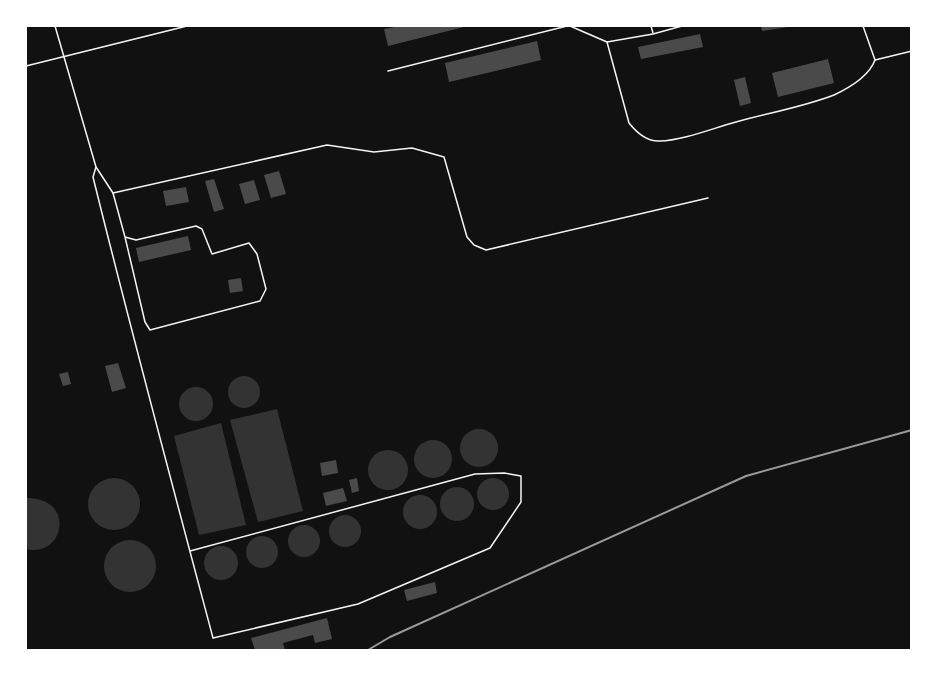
<svg xmlns="http://www.w3.org/2000/svg" width="937" height="676" viewBox="0 0 937 676" font-family="Overpass,sans-serif">
  <style>
    .water { fill: #333 }
    .building { fill: #4a4a4a }
    .lines { fill: none; stroke-linecap: round; stroke-linejoin: round }
    .service { stroke: #f5f5f5; stroke-width: 1.5 }
    .rail { stroke: #9a9a9a; stroke-width: 2 }
  </style>
  <rect width="100%" height="100%" fill="#111"/>
  <!-- water -->
  <g class="water">
    <circle cx="244" cy="392" r="16"/>
    <circle cx="196" cy="404" r="17"/>
    <polygon points="277,409 303,511 258,522 230,420"/>
    <polygon points="221,423 246,525 199,535 174,436"/>
    <circle cx="479" cy="448" r="19"/>
    <circle cx="433" cy="459" r="19"/>
    <circle cx="388" cy="470" r="20"/>
    <circle cx="493" cy="494" r="16"/>
    <circle cx="114" cy="504" r="26"/>
    <circle cx="457" cy="504" r="17"/>
    <circle cx="420" cy="512" r="17"/>
    <path d="M26 498C76 497 65 558 26 549Z"/>
    <circle cx="345" cy="531" r="16"/>
    <circle cx="304" cy="541" r="16"/>
    <circle cx="262" cy="552" r="16"/>
    <circle cx="130" cy="566" r="26"/>
    <circle cx="221" cy="563" r="17"/>
  </g>
  <!-- building -->
  <g class="building">
    <polygon points="400,26 468,26 388,46 384,29"/>
    <polygon points="761,26 788,26 788,27 762,31"/>
    <polygon points="700,34 703,47 641,59 638,47"/>
    <polygon points="537,41 541,60 449,82 445,63"/>
    <polygon points="828,59 834,83 778,97 772,73"/>
    <polygon points="745,77 751,103 740,106 734,80"/>
    <polygon points="279,171 286,194 271,198 264,175"/>
    <polygon points="214,179 224,209 214,212 205,181"/>
    <polygon points="254,180 260,200 245,204 239,184"/>
    <polygon points="186,187 189,202 166,206 163,191"/>
    <polygon points="188,236 191,250 139,262 136,248"/>
    <polygon points="241,278 243,291 230,293 228,280"/>
    <polygon points="118,363 126,388 112,392 105,366"/>
    <polygon points="68,372 71,384 63,386 59,374"/>
    <polygon points="336,460 338,473 322,476 320,463"/>
    <polygon points="357,478 359,491 352,493 349,480"/>
    <polygon points="343,488 347,501 326,506 323,493"/>
    <polygon points="435,582 437,593 407,601 404,590"/>
    <polygon points="327,618 332,639 315,643 313,635 283,643 285,650 255,650 251,638"/>
  </g>
  <g class="lines">
    <!-- service -->
    <g class="service">
      <polyline points="55,26 96,167 113,193 125,237 136,240 196,226 202,229 212,254 249,243 257,254 266,289 260,301 150,330 145,322 125,237"/>
      <polyline points="570,26 607,42 653,34 682,26"/>
      <polyline points="651,26 653,33"/>
      <polyline points="863,26 875,60 912,51"/>
      <path d="M607 42 629 123C637 133 647 142 660 141 681 141 714 128 736 122 768 113 803 107 834 95 849 88 869 76 875 60"/>
      <polyline points="26,66 187,26"/>
      <polyline points="388,71 567,26"/>
      <path d="M96 167 93 177C131 331 172 484 213 638L358 604 490 548 521 502V476L504 473 475 474 190 551"/>
      <polyline points="113,193 327,145 374,152 412,148 444,157 467,237 474,245 486,250 708,198"/>
    </g>
    <!-- rail -->
    <polyline class="rail" points="368,650 390,637 746,476 912,430"/>
  </g>
  <!-- border -->
  <rect width="937" height="676" fill="none" stroke="#ffffff" stroke-width="54"/>
</svg>
